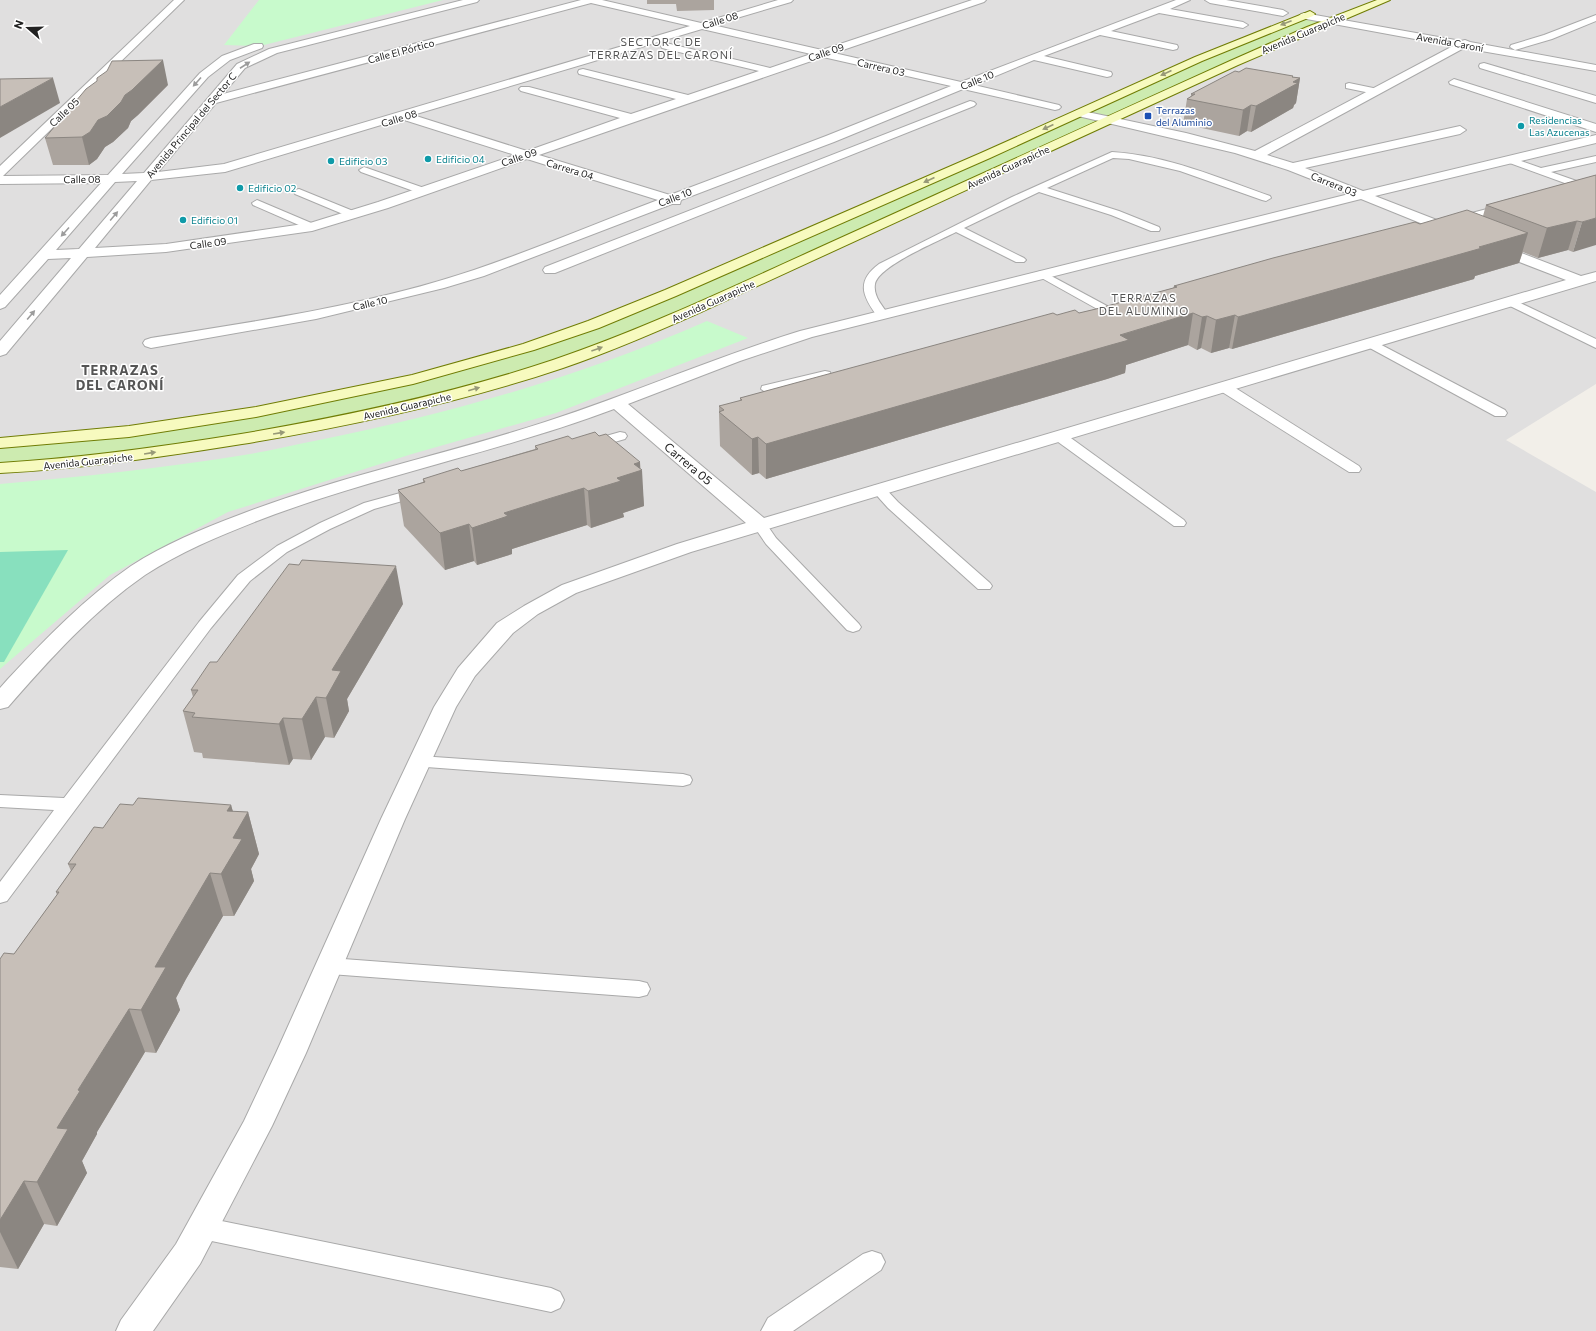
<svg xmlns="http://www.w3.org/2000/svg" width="1596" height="1331" viewBox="0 0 1596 1331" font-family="Commissioner,sans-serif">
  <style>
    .residential { fill: #e0dfdf }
    .grass { fill: #cdebb0 }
    .park { fill: #c8facc }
    .pitch { fill: #88e0be }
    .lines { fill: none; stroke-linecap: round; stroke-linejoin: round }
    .lane-casing { stroke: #a9a9a9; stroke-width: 2 }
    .street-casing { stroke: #a9a9a9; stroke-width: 2 }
    .secondary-casing { stroke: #707d05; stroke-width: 2 }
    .lane { fill: #fff; fill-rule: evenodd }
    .street { fill: #fff; fill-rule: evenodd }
    .secondary { fill: #f7fabf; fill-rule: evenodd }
    .wall { fill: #aba49e }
    .shaded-wall { fill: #8b8681 }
    .building { fill: #c7bfb8; stroke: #8b8681 }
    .oneway { fill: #979978 }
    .oneway2 { fill: #9c9c9c }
    .transit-dot { fill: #1a4fb4; stroke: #fff; stroke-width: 1.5 }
    .culture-dot { fill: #0f9aa8; stroke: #fff; stroke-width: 1.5 }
    .labels { text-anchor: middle; stroke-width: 3; stroke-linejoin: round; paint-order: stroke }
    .far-street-label { font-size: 10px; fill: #222; stroke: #fff }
    .far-transit-label { font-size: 10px; fill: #164399; stroke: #fff; text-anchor: start }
    .far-culture-label { font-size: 10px; fill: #0d838f; stroke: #fff; text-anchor: start }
    .far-neighbourhood-label { font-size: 11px; letter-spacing: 1px; fill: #555; stroke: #fff }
    .street-label { font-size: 12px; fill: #222; stroke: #fff }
    .far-district-label { font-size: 13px; font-weight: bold; letter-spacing: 1px; fill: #555; stroke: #fff }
  </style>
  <rect width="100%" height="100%" fill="#f2efe9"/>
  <!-- residential -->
  <polygon class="residential" points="0,0 1596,0 1596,384 1506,440 1596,492 1596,1331 0,1331"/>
  <!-- grass -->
  <polygon class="grass" points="1304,16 1330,21 978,181 556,365 300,430 0,468 0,443 60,439 345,395 569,333"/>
  <!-- park -->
  <g class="park">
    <polygon points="259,0 443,0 260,46 224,45"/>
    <path d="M707 321 748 338 556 413 412 454 228 512 110 575 0 669V484C81 477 163 468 244 455 269 451 294 445 319 440 452 413 582 376 707 321Z"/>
  </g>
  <!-- pitch -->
  <polygon class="pitch" points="68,550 4,662 0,662 0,552"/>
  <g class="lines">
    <!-- lane casing -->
    <g class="lane-casing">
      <g id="lane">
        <polygon points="1349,83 1378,89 1379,91 1375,94 1346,88 1346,84"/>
        <path d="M1112 152C1166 155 1219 178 1270 196L1271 198 1266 201 1262 200 1180 171 1129 159 1113 158 1047 188 1119 211 1159 227 1160 229 1159 231H1151L1111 215 1039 192 964 228 1024 258 1026 260 1024 262H1016L956 232C939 241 878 266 875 284 873 296 882 305 888 314L886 317H878C862 296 856 281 879 264L1012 197Z"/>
        <polygon points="1596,156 1596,162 1551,172 1588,185 1589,187 1584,190 1507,162 1505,160 1510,157 1541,168"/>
        <polygon points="364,167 427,189 428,191 427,193 419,193 361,172 359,170"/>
        <polygon points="299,189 358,213 359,215 354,218 350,217 295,194 294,192 295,190"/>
        <polygon points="257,200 316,225 317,227 316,229 308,229 253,205 252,203"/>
        <polygon points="1506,204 1511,207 1510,209 1468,220 1463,217 1464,215"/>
        <polygon points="1042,271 1107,306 1109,308 1103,312 1099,310 1038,276 1036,274 1038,272"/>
        <polygon points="1510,298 1596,339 1596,348 1506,304 1504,302"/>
        <polygon points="1372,340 1505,410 1507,413 1505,416 1495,416 1368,347 1366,344"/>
        <polygon points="825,371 830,372 831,375 830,378 767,393 761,389 762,386"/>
        <polygon points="1224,383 1229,384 1359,466 1361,469 1359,472 1349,472 1219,390 1218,387"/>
        <polygon points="620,432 625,433 627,436 625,439 590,449 585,448 583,445 585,442"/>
        <polygon points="1059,432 1064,433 1184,520 1186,523 1184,526 1174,526 1054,439 1052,436 1054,433"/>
        <polygon points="878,485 883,486 898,502 990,583 992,586 990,589 978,589 888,508 871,489 873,486"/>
        <polygon points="422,487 427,488 429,491 427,494 374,509 330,529 287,552 250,581 211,628 7,901 0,903 0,882 54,810 0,807 0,795 64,798 199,622 238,575 277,546 320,523 364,503"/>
        <polygon points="760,521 765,522 776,538 859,624 861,627 859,630 853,632 847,630 766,544 753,525 755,522"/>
        <polygon points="420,756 683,774 690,776 692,780 690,784 683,786 413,766 411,762 413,758"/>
        <polygon points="330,958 639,981 647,983 650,989 647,995 639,997 330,974 322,972 319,966 322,960"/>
        <polygon points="202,1217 551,1288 560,1292 564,1300 560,1308 551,1312 202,1239 193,1236 189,1228 193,1220"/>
        <polygon points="872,1251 881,1254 885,1262 881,1270 793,1331 761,1331 768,1318 863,1254"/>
      </g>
    </g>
    <!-- street casing -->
    <g class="street-casing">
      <g id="street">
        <path d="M174 0H184L3 176 108 175 200 73 222 56 254 44H262L263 46 262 48 230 60 208 77 122 174 144 173 237 64 269 49 463 0H479L477 2 277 53 245 68 223 94 581 0H602L701 23 778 0H793L791 2 713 25 822 50 972 0H986L984 2 834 53 961 82 1176 0H1190L1170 9 1243 22 1248 25 1243 28 1159 13 1111 31 1177 45 1178 47 1177 49 1173 50 1100 35 1044 56 1111 72 1112 74 1111 76 1107 77 1034 60 974 85 1059 105 1061 107 1059 109 1055 110 963 89 834 142 681 200 680 204H672L484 276 444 288 316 319 151 348 145 346 143 343 145 340 151 338C259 321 370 305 474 270 536 249 597 223 658 200L527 159 388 208 312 231 166 252 87 257 6 354 0 356V341L71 258 48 259 5 307 0 309V295L101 183 0 184V166ZM591 3 690 26 224 164 158 172 216 103ZM702 29 811 54 770 68 666 43 662 44 661 46 662 48 759 71 688 95 583 69 579 70 578 72 579 74 676 99 631 114 529 87H521L519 89 521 91 620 118 527 151 413 115ZM823 57 951 86 826 136 670 195 539 155ZM401 119 515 155 378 202 310 223 166 244 95 248 151 180 225 172ZM137 181 79 249 56 250 115 182Z"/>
        <polygon points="1205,0 1226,0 1283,10 1288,13 1283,16 1210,3"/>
        <path d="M1304 13 1461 41 1465 40 1470 42 1596 65V71L1464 48 1267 155 1293 163 1460 126 1466 130 1460 134 1305 168 1363 191 1596 135V143L1375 196 1460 229 1462 232 1460 235H1450L1361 199 812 337 740 361 628 404 764 518 1566 280 1488 250 1486 247 1488 244H1498L1581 276 1596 272V281L691 552 576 593 538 614 513 633 475 676 456 707 405 819 306 1053 272 1126 200 1264 153 1331H116L121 1320 176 1244 244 1121 276 1053 381 819 434 707 458 668 497 623 524 606 562 585 677 544 746 523 614 409C497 453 374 476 257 521 219 536 180 552 145 575 93 611 50 659 8 707L0 709V688L8 679C46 638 85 598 131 566 165 544 202 529 239 515 328 480 422 460 513 432 611 403 703 361 800 331L1349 194 1288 170 1235 153 1078 116 1072 113 1078 110 1186 133 1255 151 1453 46 1301 18 1299 16 1301 14Z"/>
        <polygon points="1596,15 1596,21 1552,39 1515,50 1510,47 1511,45 1544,35"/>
        <polygon points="1484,63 1596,96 1596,103 1480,68 1479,66 1480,64"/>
        <polygon points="1454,79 1596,124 1596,132 1450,84 1449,82"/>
        <polygon points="970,101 974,102 976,104 974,106 555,273 545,273 543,270 545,267"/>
      </g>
    </g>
    <!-- secondary casing -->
    <g class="secondary-casing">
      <g id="secondary">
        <path d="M1377 0H1390L1238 65 701 312C656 332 610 352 563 368 459 403 350 426 242 444 161 457 81 469 0 473V463C81 458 161 447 241 434 346 416 452 394 553 360 650 327 743 282 836 240 968 180 1099 120 1230 61L1307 27Z"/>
        <polygon points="1310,11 1315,14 1313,16 1202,61 990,158 676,296 599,328 534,350 413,384 256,417 129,437 0,448 0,438 129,426 256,407 412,375 523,344 588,321 665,290 981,153 1195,57"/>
      </g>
    </g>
    <!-- lane -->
    <use href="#lane" class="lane"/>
    <!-- street -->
    <use href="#street" class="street"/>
    <!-- secondary -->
    <use href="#secondary" class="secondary"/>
  </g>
  <!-- wall -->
  <g class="wall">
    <polygon points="647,0 714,0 714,10 677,11 676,4 647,4"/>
    <polygon points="1239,72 1293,76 1293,77 1300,78 1296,103 1294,105 1293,108 1251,132 1247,131 1239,136 1183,124 1187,99 1191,96 1191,94"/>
    <polygon points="168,85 138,115 131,121 128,128 113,142 105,147 97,159 89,165 53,165 45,138"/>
    <polygon points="1596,175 1573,252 1568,250 1538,258 1523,252 1519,263 1475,276 1474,279 1232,349 1229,348 1211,353 1201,348 1197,350 1188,345 1126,365 1125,373 1107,379 766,479 759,473 752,475 720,446 719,412 719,406 740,401 740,398 1057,315 1079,313 1096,309 1173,288 1174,286 1420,224 1483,216 1486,205"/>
    <polygon points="599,436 640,462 644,506 623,513 624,517 591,528 587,525 552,536 512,549 512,554 477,565 474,561 445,570 404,526 398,490 423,482 423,479 461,471 535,449 535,446 572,439"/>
    <polygon points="403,604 347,699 349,711 334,738 325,737 311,760 293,759 289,765 203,758 202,753 194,752 183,711 193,697 191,690 217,662"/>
    <polygon points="133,805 231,805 233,812 248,812 259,854 251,869 254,881 234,916 223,916 186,979 176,998 180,1010 156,1053 145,1052 97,1132 97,1134 82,1161 87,1173 57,1226 44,1224 18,1269 0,1267 0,959 14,954 57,895 56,892 71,871 68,864 103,828"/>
  </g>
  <!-- shaded-wall -->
  <g class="shaded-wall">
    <polygon points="163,60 168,85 138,115 131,121 128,128 113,142 105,147 97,159 89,165 82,137 98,120 125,95"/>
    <polygon points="1293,76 1291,86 1293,82 1300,78 1296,103 1294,105 1293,108 1251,132 1256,106"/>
    <polygon points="53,78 60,103 0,138 0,107"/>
    <polygon points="1251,105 1247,131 1239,136 1243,110"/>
    <polygon points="1596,218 1596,245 1573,252 1582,222"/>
    <polygon points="1577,221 1568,250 1538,258 1547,228"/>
    <polygon points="1528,233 1519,263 1475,276 1474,279 1232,349 1238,317"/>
    <polygon points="1193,313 1188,345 1126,365 1125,373 1107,379 766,479 766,444"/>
    <polygon points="1235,315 1229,348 1211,353 1216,320"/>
    <polygon points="1207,316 1201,348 1197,350 1202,317"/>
    <polygon points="758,437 759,473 752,475 752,439"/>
    <polygon points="640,462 640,471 642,470 644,506 623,513 624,517 591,528 588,491 617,478 634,464"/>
    <polygon points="584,488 587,525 512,549 512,554 477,565 472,528 504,513"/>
    <polygon points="469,524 474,561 445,570 440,533"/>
    <polygon points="396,566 403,604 347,699 349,711 334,738 326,698 332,670"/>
    <polygon points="316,697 325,737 311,760 302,719"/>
    <polygon points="283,718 293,759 289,765 279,724"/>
    <polygon points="231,805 238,829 248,812 259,854 251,869 254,881 234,916 221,874 233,838 227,811"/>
    <polygon points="210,873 223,916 186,979 176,998 180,1010 156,1053 141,1010 155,967 173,936"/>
    <polygon points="129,1009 145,1052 97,1132 97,1134 82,1161 87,1173 57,1226 37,1182 57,1128 78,1090"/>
    <polygon points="24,1181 44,1224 18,1269 0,1232 0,1220"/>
  </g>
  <!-- building -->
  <g class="building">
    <polygon points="163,60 132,90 125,95 121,102 107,116 98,120 90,132 82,137 45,138 86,89 97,81 97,78 107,71 112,61"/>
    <polygon points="1246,68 1293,76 1292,77 1300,78 1293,82 1298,83 1256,106 1251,105 1243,110 1187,99 1195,94 1191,94 1235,71 1239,72"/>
    <polygon points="53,78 0,107 0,79"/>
    <polygon points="1596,175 1596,218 1582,222 1577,221 1547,228 1486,205"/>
    <polygon points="1467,210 1528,233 1479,247 1482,248 1238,317 1235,315 1216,320 1207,316 1202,317 1193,313 1120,335 1129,340 1111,345 766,444 758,437 752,439 719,412 724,410 719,406 742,400 740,398 1053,313 1057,315 1075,310 1079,313 1096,309 1177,287 1174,286 1273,258 1415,222 1420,224"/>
    <polygon points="595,432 599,436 606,434 640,462 634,464 642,470 617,478 621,481 588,491 584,488 548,499 504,513 508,516 472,528 469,524 440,533 398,490 425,482 423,479 458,468 461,471 538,449 535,446 568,436 572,439"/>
    <polygon points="302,560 396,566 332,670 341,671 326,698 316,697 302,719 283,718 279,724 192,717 195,713 183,711 198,690 191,690 210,662 217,662 289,564 299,565"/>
    <polygon points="138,798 231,805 227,811 248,812 233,838 242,839 221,874 210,873 173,936 155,967 166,967 141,1010 129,1009 78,1090 80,1091 57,1128 68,1129 37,1182 24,1181 0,1220 0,959 4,953 14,954 59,892 56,892 76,864 68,864 94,827 103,828 120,804 133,805"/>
  </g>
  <!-- one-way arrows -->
  <defs><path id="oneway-solid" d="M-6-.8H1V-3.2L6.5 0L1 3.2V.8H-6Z"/></defs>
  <g class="oneway">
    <use href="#oneway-solid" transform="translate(1286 23) rotate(159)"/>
    <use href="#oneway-solid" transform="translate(1166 73) rotate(156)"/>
    <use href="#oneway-solid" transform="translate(1048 127) rotate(155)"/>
    <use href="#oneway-solid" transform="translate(929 180) rotate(156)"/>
    <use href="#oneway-solid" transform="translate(597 349) rotate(-20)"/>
    <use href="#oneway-solid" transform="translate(474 389) rotate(-16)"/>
    <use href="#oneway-solid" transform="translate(279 433) rotate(-9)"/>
    <use href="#oneway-solid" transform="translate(150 453) rotate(-9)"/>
  </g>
  <g class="oneway2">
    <use href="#oneway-solid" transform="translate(245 65) rotate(-33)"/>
    <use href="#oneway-solid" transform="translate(197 82) rotate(132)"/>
    <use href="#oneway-solid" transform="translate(114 216) rotate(-50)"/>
    <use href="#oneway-solid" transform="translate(65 232) rotate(132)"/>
    <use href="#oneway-solid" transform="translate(31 315) rotate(-50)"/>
  </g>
  <!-- markers -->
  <rect class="transit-dot" x="1144" y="112" width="8" height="8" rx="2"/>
  <g class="culture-dot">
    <circle cx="1521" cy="126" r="4"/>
    <circle cx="428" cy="159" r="4"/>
    <circle cx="331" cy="161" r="4"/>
    <circle cx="240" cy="188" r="4"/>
    <circle cx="183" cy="220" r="4"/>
  </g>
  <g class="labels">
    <!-- far-street labels -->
    <g class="far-street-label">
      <text transform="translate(720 20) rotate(-17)" y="4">Calle 08</text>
      <text transform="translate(1303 33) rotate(-23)" y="4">Avenida Guarapiche</text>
      <text transform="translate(1450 42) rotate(10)" y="4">Avenida Caroní</text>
      <text transform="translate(401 51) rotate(-15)" y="4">Calle El Pórtico</text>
      <text transform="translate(826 52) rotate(-19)" y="4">Calle 09</text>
      <text transform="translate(881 67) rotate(13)" y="4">Carrera 03</text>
      <text transform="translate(977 80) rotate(-22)" y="4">Calle 10</text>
      <text transform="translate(64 112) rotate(-44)" y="4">Calle 05</text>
      <text transform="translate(399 118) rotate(-17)" y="4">Calle 08</text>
      <text transform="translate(191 125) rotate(-50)" y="4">Avenida Principal del Sector C</text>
      <text transform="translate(519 157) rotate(-19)" y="4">Calle 09</text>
      <text transform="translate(1008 167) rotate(-25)" y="4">Avenida Guarapiche</text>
      <text transform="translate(570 169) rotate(17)" y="4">Carrera 04</text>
      <text transform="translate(82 179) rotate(-1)" y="4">Calle 08</text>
      <text transform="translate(1334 184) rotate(22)" y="4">Carrera 03</text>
      <text transform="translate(675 197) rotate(-21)" y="4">Calle 10</text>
      <text transform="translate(208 243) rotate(-8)" y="4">Calle 09</text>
      <text transform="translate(713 301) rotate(-24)" y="4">Avenida Guarapiche</text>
      <text transform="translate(370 303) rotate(-13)" y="4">Calle 10</text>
      <text transform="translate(407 406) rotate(-13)" y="4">Avenida Guarapiche</text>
      <text transform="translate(88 461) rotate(-6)" y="4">Avenida Guarapiche</text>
    </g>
    <!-- far-transit labels -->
    <g class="far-transit-label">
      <text x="1156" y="114">Terrazas<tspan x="1156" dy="12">del Aluminio</tspan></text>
    </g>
    <!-- far-culture labels -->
    <g class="far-culture-label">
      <text x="1529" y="124">Residencias<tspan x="1529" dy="12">Las Azucenas</tspan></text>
      <text x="436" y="163">Edificio 04</text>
      <text x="339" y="165">Edificio 03</text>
      <text x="248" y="192">Edificio 02</text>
      <text x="191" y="224">Edificio 01</text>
    </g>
    <!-- far-neighbourhood labels -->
    <g class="far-neighbourhood-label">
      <text x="661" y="46">SECTOR C DE<tspan x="661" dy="13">TERRAZAS DEL CARONÍ</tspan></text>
      <text x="1144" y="302">TERRAZAS<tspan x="1144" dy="13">DEL ALUMINIO</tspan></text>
    </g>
    <!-- street labels -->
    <g class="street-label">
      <text transform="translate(688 464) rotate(40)" y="4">Carrera 05</text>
    </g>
    <!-- far-district labels -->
    <g class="far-district-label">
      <text x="120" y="375">TERRAZAS<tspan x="120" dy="15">DEL CARONÍ</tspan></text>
    </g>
  </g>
  <!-- north arrow -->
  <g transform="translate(28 28) rotate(290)" stroke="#ffffff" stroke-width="3" paint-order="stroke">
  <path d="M0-3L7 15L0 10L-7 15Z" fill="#222222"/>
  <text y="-6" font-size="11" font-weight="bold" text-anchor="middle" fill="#222222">N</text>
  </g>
</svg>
